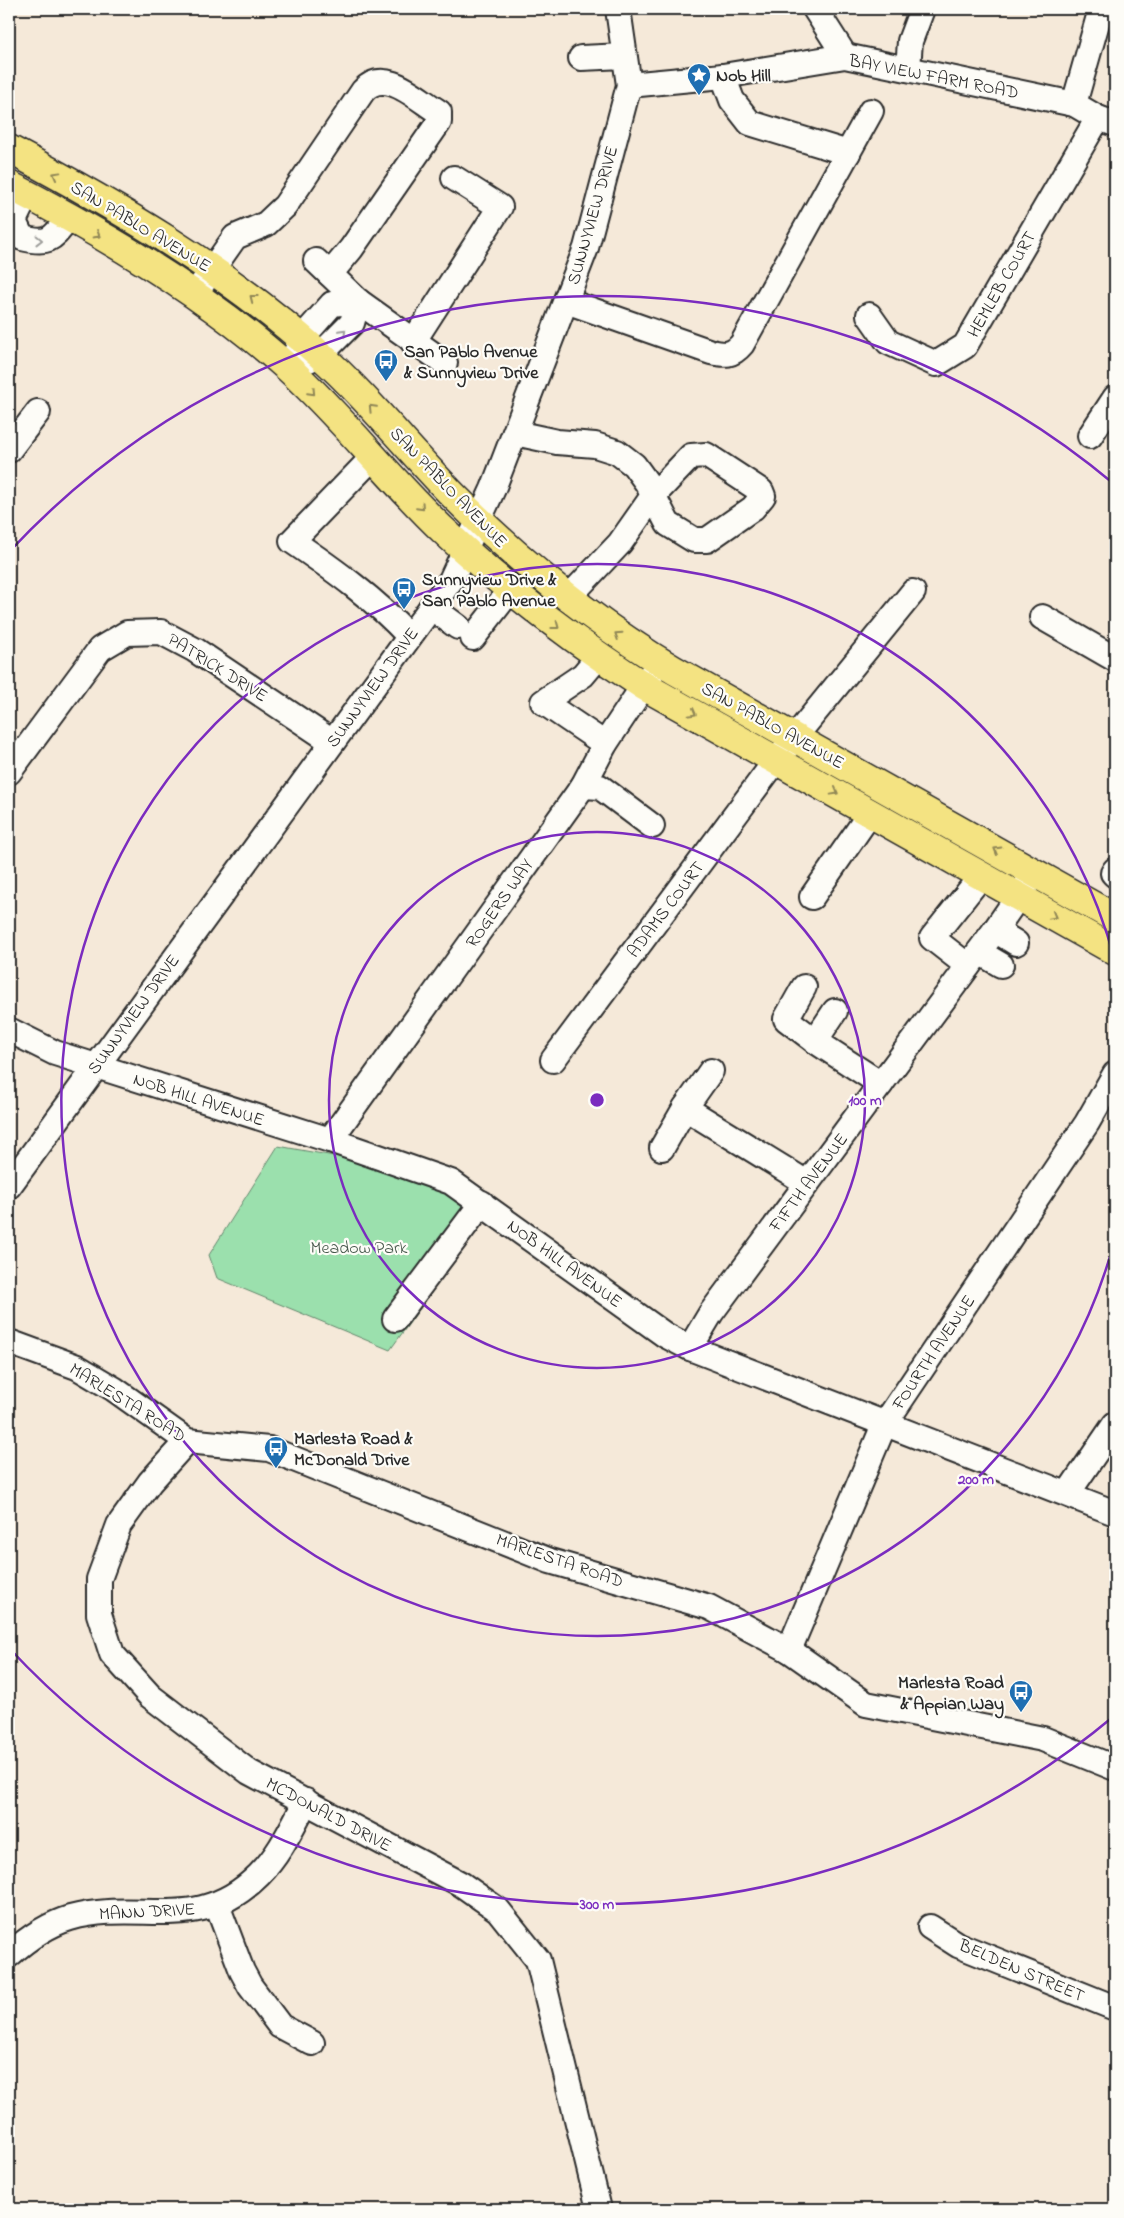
<svg xmlns="http://www.w3.org/2000/svg" width="1124" height="2218" viewBox="0 0 1124 2218" font-family="'Indie Flower',sans-serif">
  <style>
    .green { fill: #9be0ad; stroke: #63866c }
    .lines { fill: none; stroke-linecap: round; stroke-linejoin: round }
    .minor-casing { stroke: #2b2b2b; stroke-width: 28 }
    .major-casing { stroke: #2b2b2b; stroke-width: 31 }
    .minor { stroke: #fdfcf7; stroke-width: 24 }
    .major { stroke: #f4e382; stroke-width: 28 }
    .oneway { stroke: #908756 }
    .oneway2 { stroke: #9e9e9b }
    .ring { fill: none; stroke: #7b2cbf; stroke-width: 2.5 }
    .labels { text-anchor: middle; stroke-width: 4.5; stroke-linejoin: round; paint-order: stroke }
    .poi-label { font-size: 18px; font-weight: bold; fill: #2b2b2b; stroke: #fdfcf7; text-anchor: start }
    .street-label { font-size: 18px; fill: #2b2b2b; stroke: #fdfcf7 }
    .park-label { font-size: 18px; fill: #47584c; stroke: #fdfcf7 }
    .centre { fill: #7b2cbf; stroke: #fdfcf7; stroke-width: 2.5 }
    .ring-label { font-size: 15px; text-anchor: middle; font-weight: bold; fill: #7b2cbf; stroke: #fdfcf7; stroke-width: 4.5; stroke-linejoin: round; paint-order: stroke }
  </style>
  <rect width="100%" height="100%" fill="#f5e9d9"/>
  <filter id="ink" filterUnits="userSpaceOnUse"><feTurbulence type="fractalNoise" baseFrequency=".02" numOctaves="2"/><feDisplacementMap in="SourceGraphic" scale="10" xChannelSelector="R" yChannelSelector="G"/><feConvolveMatrix kernelMatrix="1 2 1 2 8 2 1 2 1" color-interpolation-filters="sRGB"/></filter>
  <g filter="url(#ink)">
    <!-- green -->
    <polygon class="green" points="278,1146 351,1159 434,1184 486,1217 390,1350 217,1278 209,1255"/>
    <g class="lines">
      <!-- minor casing -->
      <g class="minor-casing">
        <g id="minor">
          <polyline points="815,9 845,56"/>
          <polyline points="581,58 624,56"/>
          <polyline points="908,69 910,41 922,9"/>
          <polyline points="723,76 732,100 750,123 848,153"/>
          <polyline points="629,85 723,76 845,56 1074,104 1098,118 1115,124"/>
          <polyline points="1074,104 1101,9"/>
          <path d="M27 194 14 221 22 238C50 245 52 239 69 218"/>
          <polyline points="316,261 358,301 445,363"/>
          <path d="M195 294 235 237 266 224 285 206 363 91C385 66 417 99 439 112V122L351 249 330 274"/>
          <path d="M566 301 711 352C725 355 732 356 742 344L871 111"/>
          <polyline points="869,315 888,342 936,364 965,346 1098,118"/>
          <polyline points="413,342 500,207 454,178"/>
          <polyline points="304,362 320,355 352,323 358,301"/>
          <polyline points="289,369 302,338 332,304 358,301"/>
          <polyline points="515,433 557,442 595,445 617,452 634,465 647,483 668,524 694,540 707,540 753,508 763,496 761,491 706,455 691,456 653,496 620,543 567,599"/>
          <polyline points="1090,436 1115,398"/>
          <polyline points="9,450 38,412"/>
          <path d="M374 456 292 541C333 569 375 599 409 636"/>
          <polyline points="431,607 458,627"/>
          <polyline points="1042,617 1115,659"/>
          <polyline points="473,638 511,589"/>
          <polyline points="599,656 583,675 543,702 605,744"/>
          <polyline points="9,772 100,649 127,633 161,632 195,650 331,741"/>
          <polyline points="583,786 600,787 652,826"/>
          <polyline points="1115,870 1113,873 1115,875"/>
          <polyline points="812,897 871,812"/>
          <polyline points="995,930 1016,943"/>
          <polyline points="979,952 1001,965"/>
          <polyline points="968,966 932,938 982,875"/>
          <polyline points="804,987 786,1019 815,1041"/>
          <polyline points="835,1011 815,1041 881,1084"/>
          <polyline points="9,1030 55,1053 330,1140 451,1182 665,1335 690,1348 1115,1513"/>
          <polyline points="553,1060 777,759 913,592"/>
          <polyline points="711,1071 685,1108 807,1183"/>
          <polyline points="330,1140 583,786 605,744 660,661"/>
          <polyline points="662,1148 685,1108"/>
          <polyline points="9,1186 451,580 493,489 586,248 629,85 618,9"/>
          <polyline points="395,1319 482,1203"/>
          <polyline points="9,1342 77,1367 114,1389 187,1441 269,1449 550,1561 709,1607 789,1650 866,1704 1043,1739 1115,1768"/>
          <polyline points="690,1348 711,1313 995,930 1035,872"/>
          <polyline points="187,1441 150,1482 119,1525 99,1579 99,1614 112,1654 150,1696 249,1772 461,1884 498,1910 538,1960 599,2209"/>
          <polyline points="1068,1493 1115,1424"/>
          <polyline points="789,1650 884,1425 1087,1123 1115,1074"/>
          <polyline points="217,1905 242,1971 250,1986 280,2026 312,2043"/>
          <polyline points="930,1927 958,1945 1115,2008"/>
          <path d="M9 1955C27 1939 46 1925 70 1918 141 1898 198 1936 259 1875 280 1854 292 1827 306 1801"/>
        </g>
      </g>
      <!-- major casing -->
      <g class="major-casing">
        <g id="major">
          <path d="M9 149C118 207 226 270 318 353 367 397 408 449 454 496 522 564 592 621 674 670L1115 918"/>
          <path d="M9 185C106 235 207 295 288 368 344 419 389 479 444 531 505 589 573 640 644 686L1115 951"/>
        </g>
      </g>
      <!-- minor -->
      <use href="#minor" class="minor"/>
      <!-- major -->
      <use href="#major" class="major"/>
    </g>
    <!-- one-way arrows -->
    <defs><path id="oneway-chevron" d="M-2-3.5L2.5 0L-2 3.5" fill="none" stroke-width="1.6" stroke-linecap="round" stroke-linejoin="round" transform="scale(1.25)"/></defs>
    <g class="oneway">
      <use href="#oneway-chevron" transform="translate(56 175) rotate(-151)"/>
      <use href="#oneway-chevron" transform="translate(97 235) rotate(31)"/>
      <use href="#oneway-chevron" transform="translate(253 298) rotate(-142)"/>
      <use href="#oneway-chevron" transform="translate(312 392) rotate(46)"/>
      <use href="#oneway-chevron" transform="translate(372 408) rotate(-134)"/>
      <use href="#oneway-chevron" transform="translate(421 507) rotate(47)"/>
      <use href="#oneway-chevron" transform="translate(556 626) rotate(37)"/>
      <use href="#oneway-chevron" transform="translate(618 635) rotate(-147)"/>
      <use href="#oneway-chevron" transform="translate(693 713) rotate(29)"/>
      <use href="#oneway-chevron" transform="translate(835 792) rotate(29)"/>
      <use href="#oneway-chevron" transform="translate(997 850) rotate(-150)"/>
      <use href="#oneway-chevron" transform="translate(1053 916) rotate(29)"/>
    </g>
    <g class="oneway2">
      <use href="#oneway-chevron" transform="translate(39 240) rotate(1)"/>
      <use href="#oneway-chevron" transform="translate(343 332) rotate(-45)"/>
    </g>
  </g>
  <!-- distance rings -->
  <g class="ring">
    <circle cx="597" cy="1100" r="268"/>
    <path d="M1115 1239A536 536 0 1 1 1115 961"/>
    <path d="M1114 1716A804 804 0 0 1 9 1648M9 552A804 804 0 0 1 1114 484"/>
  </g>
  <!-- icons -->
  <defs>
    <g id="sight-pin" transform="scale(1.25)"><path d="M0 17L-7.5 6A9.5 9.5 0 1 1 7.5 6Z" fill="#1f6fb2" stroke="#fdfcf7"/><path d="M0-6L1.8-2.2L6-1.7L2.9 1.2L3.7 5.4L0 3.3L-3.7 5.4L-2.9 1.2L-6-1.7L-1.8-2.2Z" fill="#fff"/></g>
    <g id="bus-pin" transform="scale(1.25)"><path d="M0 17L-7.5 6A9.5 9.5 0 1 1 7.5 6Z" fill="#1f6fb2" stroke="#fdfcf7"/><path d="M-5-6H5V4H4V6H2V4H-2V6H-4V4H-5ZM-3.5-4V0h7V-4ZM-3.5 1.2v1.5H-2V1.2ZM2 1.2v1.5H3.5V1.2Z" fill="#fff"/></g>
  </defs>
  <g fill-rule="evenodd">
    <use href="#sight-pin" x="699" y="75"/>
    <use href="#bus-pin" x="386" y="361"/>
    <use href="#bus-pin" x="404" y="589"/>
    <use href="#bus-pin" x="276" y="1448"/>
    <use href="#bus-pin" x="1021" y="1692"/>
  </g>
  <g class="labels">
    <!-- poi labels -->
    <g class="poi-label">
      <text x="716" y="81">Nob Hill</text>
      <text x="404" y="357">San Pablo Avenue<tspan x="404" dy="21">&amp; Sunnyview Drive</tspan></text>
      <text x="422" y="585">Sunnyview Drive &amp;<tspan x="422" dy="21">San Pablo Avenue</tspan></text>
      <text x="294" y="1444">Marlesta Road &amp;<tspan x="294" dy="21">McDonald Drive</tspan></text>
      <text x="1004" y="1688" text-anchor="end">Marlesta Road<tspan x="1004" dy="21">&amp; Appian Way</tspan></text>
    </g>
    <!-- street labels -->
    <g class="street-label">
      <text transform="translate(934 76) rotate(11)" y="6">BAY VIEW FARM ROAD</text>
      <text transform="translate(592 215) rotate(-74)" y="6">SUNNYVIEW DRIVE</text>
      <text transform="translate(141 226) rotate(31)" y="6">SAN PABLO AVENUE</text>
      <text transform="translate(1001 284) rotate(-60)" y="6">HEMLEB COURT</text>
      <text transform="translate(449 487) rotate(46)" y="6">SAN PABLO AVENUE</text>
      <text transform="translate(218 667) rotate(32)" y="6">PATRICK DRIVE</text>
      <text transform="translate(372 687) rotate(-54)" y="6">SUNNYVIEW DRIVE</text>
      <text transform="translate(773 725) rotate(29)" y="6">SAN PABLO AVENUE</text>
      <text transform="translate(499 903) rotate(-55)" y="6">ROGERS WAY</text>
      <text transform="translate(665 909) rotate(-53)" y="6">ADAMS COURT</text>
      <text transform="translate(133 1014) rotate(-54)" y="6">SUNNYVIEW DRIVE</text>
      <text transform="translate(199 1099) rotate(18)" y="6">NOB HILL AVENUE</text>
      <text transform="translate(808 1182) rotate(-53)" y="6">FIFTH AVENUE</text>
      <text transform="translate(565 1263) rotate(36)" y="6">NOB HILL AVENUE</text>
      <text transform="translate(933 1352) rotate(-56)" y="6">FOURTH AVENUE</text>
      <text transform="translate(128 1402) rotate(32)" y="6">MARLESTA ROAD</text>
      <text transform="translate(560 1560) rotate(19)" y="6">MARLESTA ROAD</text>
      <text transform="translate(329 1814) rotate(28)" y="6">MCDONALD DRIVE</text>
      <text transform="translate(147 1911) rotate(-3)" y="6">MANN DRIVE</text>
      <text transform="translate(1022 1970) rotate(23)" y="6">BELDEN STREET</text>
    </g>
    <!-- park labels -->
    <g class="park-label">
      <text x="359" y="1253">Meadow Park</text>
    </g>
  </g>
  <circle cx="597" cy="1100" r="8" class="centre"/>
  <g class="ring-label">
    <text x="865" y="1105">100 m</text>
    <text x="976" y="1484">200 m</text>
    <text x="597" y="1909">300 m</text>
  </g>
  <!-- margin -->
  <rect width="1124" height="2218" fill="none" stroke="#fdfcf7" stroke-width="30"/>
  <rect x="15" y="15" width="1094" height="2188" fill="none" stroke="#2b2b2b" stroke-width="2" filter="url(#ink)"/>
</svg>
